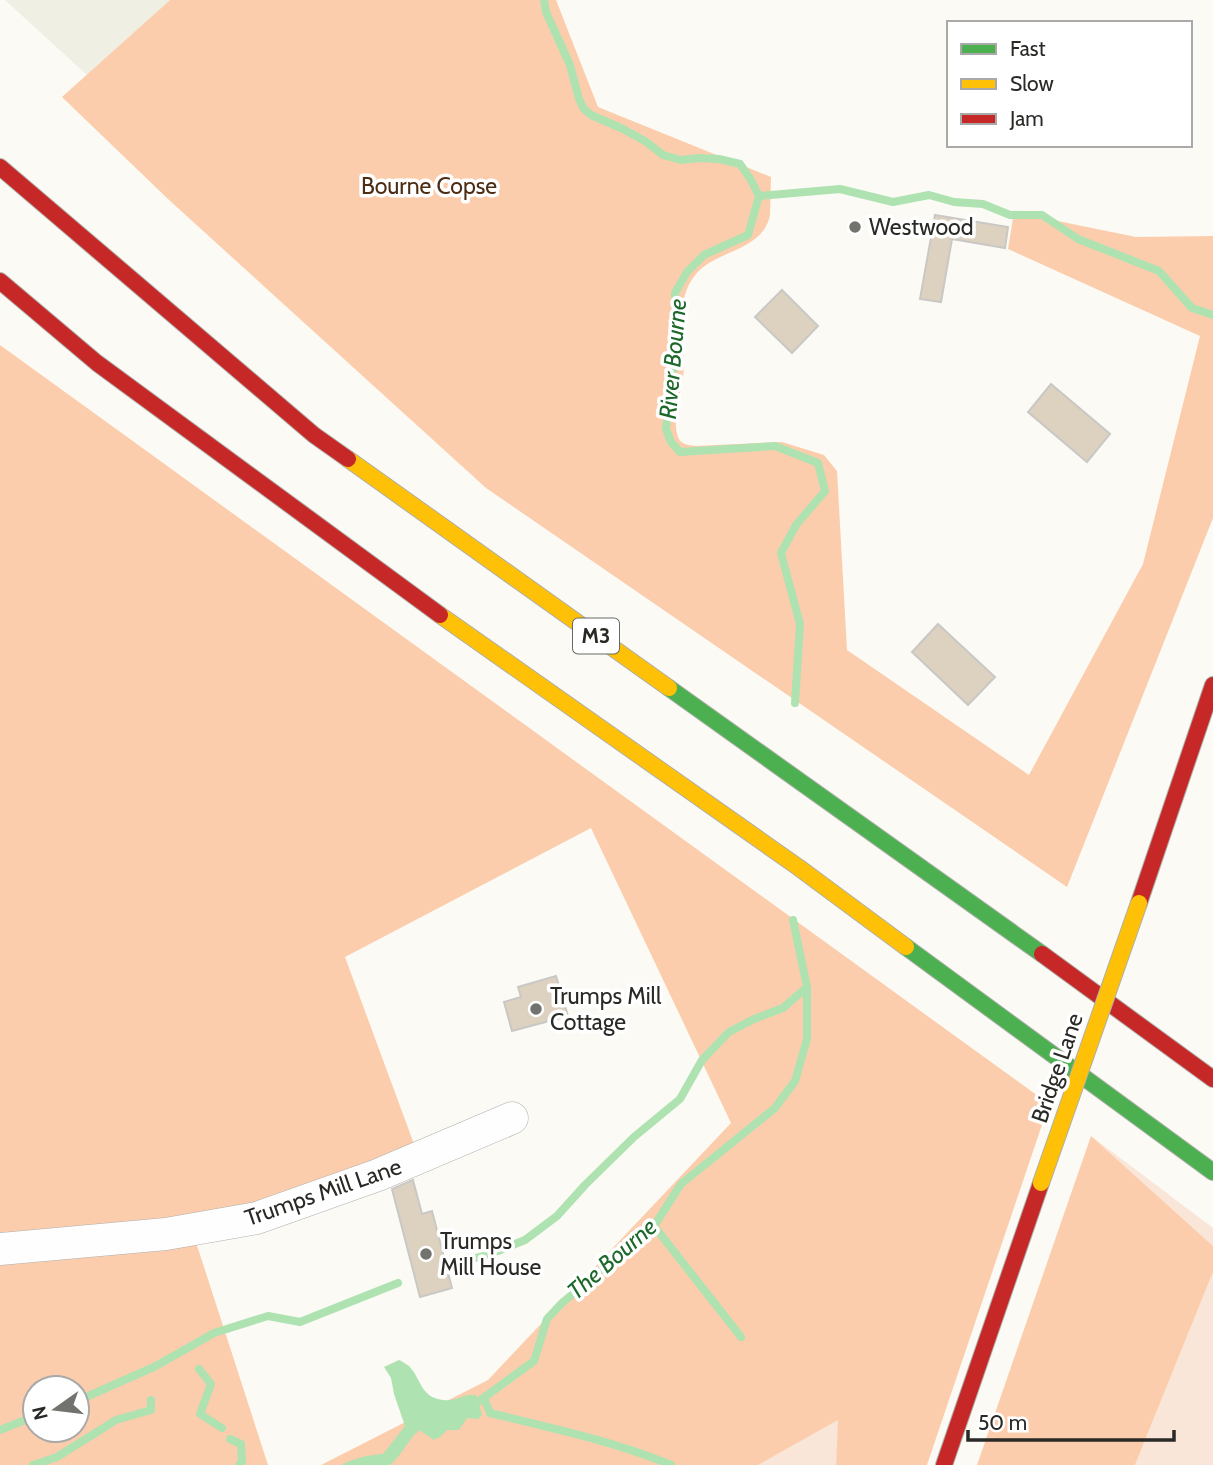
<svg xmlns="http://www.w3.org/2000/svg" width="1213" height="1465" viewBox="0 0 1213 1465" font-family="Cabin,sans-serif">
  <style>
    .built { fill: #f0efe4 }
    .green { fill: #f9e6d8 }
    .forest { fill: #fccdac; fill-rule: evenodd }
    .water { fill: #aee2b0 }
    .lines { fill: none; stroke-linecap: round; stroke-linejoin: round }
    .stream { stroke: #aee2b0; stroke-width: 8 }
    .building { fill: #ddd2bf; stroke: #c9c8c5; stroke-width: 2 }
    .street-casing { stroke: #afafab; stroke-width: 33 }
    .fast-casing { stroke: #afafab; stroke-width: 18 }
    .slow-casing { stroke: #afafab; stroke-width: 18 }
    .jam-casing { stroke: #afafab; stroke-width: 18 }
    .street { stroke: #fefefe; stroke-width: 32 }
    .fast { stroke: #4caf50; stroke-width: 16 }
    .slow { stroke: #ffc107; stroke-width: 16 }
    .jam { stroke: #c62828; stroke-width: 16 }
    .slow-bridge-casing { stroke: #afafab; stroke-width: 18; stroke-linecap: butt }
    .slow-bridge { stroke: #ffc107; stroke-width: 16 }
    .poi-dot { fill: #72726e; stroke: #fff; stroke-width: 2.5 }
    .labels { text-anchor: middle; stroke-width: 7; stroke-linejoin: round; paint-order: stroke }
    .shield { fill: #fff; stroke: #696967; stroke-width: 2 }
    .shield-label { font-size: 21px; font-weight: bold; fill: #292926 }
    .park-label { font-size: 23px; fill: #4e2d15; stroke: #fff }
    .poi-label { font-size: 23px; fill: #292926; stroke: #fff; text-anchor: start }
    .street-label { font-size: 23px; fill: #292926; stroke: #fff }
    .water-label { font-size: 24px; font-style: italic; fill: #1d692a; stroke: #fff }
  </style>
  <rect width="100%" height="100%" fill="#fbfaf5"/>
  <!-- built -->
  <polygon class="built" points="5,0 170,0 87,75"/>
  <!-- green -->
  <g class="green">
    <polygon points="1091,1136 1213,1228 1213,1246"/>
    <polygon points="1213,1272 1213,1465 1135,1465"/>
    <polygon points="839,1419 836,1465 758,1465"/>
  </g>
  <!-- forest -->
  <g class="forest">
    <path d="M170 0H556L598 107 771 177 770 215C763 251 716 250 696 274 672 302 687 344 683 378 680 396 672 420 678 437 681 445 689 445 696 446L782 442 824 455 837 471 847 650 1029 775 1143 564 1200 336 1008 249 1014 212 1136 237 1213 236V518L1067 887 486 488 168 199 62 97Z"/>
    <path d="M0 345 1049 1104 927 1465H836L838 1420 758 1465H321L488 1380 731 1123 591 828 345 957 414 1144 194 1236 268 1465H0ZM35 1388H77V1430H35Z"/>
    <polygon points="1091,1136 1213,1246 1213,1272 1135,1465 977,1465"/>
  </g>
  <!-- water -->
  <path class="water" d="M399 1360C400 1360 408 1365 409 1366 422 1380 420 1397 443 1400 455 1402 465 1393 476 1395L482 1415 478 1419 467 1418 459 1430H447L440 1437 434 1440 419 1430C408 1440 402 1455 390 1465H341C355 1458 368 1455 383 1454L405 1426 394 1394 391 1378 384 1367Z"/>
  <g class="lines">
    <!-- stream -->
    <g class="stream">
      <polyline points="544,0 546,12 570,65 579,99 584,109 591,115 623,129 645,141 663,155 681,160 699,158 719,159 740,164 751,180 759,196"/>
      <polyline points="759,196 748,235 704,255 687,272 675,293 677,334 666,429 671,442 680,452 775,446 818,463 825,491 796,525 781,553 800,624 795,703"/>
      <polyline points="759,196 840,189 893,202 929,195 954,202 983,204 1010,215 1042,215 1078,239 1159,271 1192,308 1213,315"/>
      <polyline points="654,1226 741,1337"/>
      <polyline points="457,1264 498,1251 525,1240 557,1216 585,1185 634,1137 680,1099 702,1060 729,1032 754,1019 783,1008 807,987"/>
      <polyline points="199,1369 211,1384 200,1414 222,1428"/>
      <path d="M484 1398 490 1413C550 1428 614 1441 671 1465"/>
      <polyline points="77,1401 154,1367 214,1333 268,1316 300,1322 398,1283"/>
      <polyline points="471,1407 534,1361 547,1319 562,1303 654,1226 681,1184 775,1108 795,1081 807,1039 807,987 793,920"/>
      <polyline points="0,1430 35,1416"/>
      <polyline points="230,1439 241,1444 242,1462 239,1465"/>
      <polyline points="33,1465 57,1457 116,1420 151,1410 151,1400"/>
    </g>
  </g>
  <!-- building -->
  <g class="building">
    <polygon points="935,215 1008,227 1005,248 952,239 941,302 920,299"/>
    <polygon points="782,290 818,326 792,353 755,317"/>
    <polygon points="1051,384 1110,434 1087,462 1028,412"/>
    <polygon points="938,624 995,677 968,705 912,652"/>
    <polygon points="556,976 568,1016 512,1031 504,1002 521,997 518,987"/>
    <polygon points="413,1180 422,1214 432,1211 452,1288 420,1297 392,1189"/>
  </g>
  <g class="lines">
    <!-- street casing -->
    <g class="street-casing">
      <polyline id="street" points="0,1249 166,1234 257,1218 378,1175 512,1118"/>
    </g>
    <!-- fast casing -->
    <g class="fast-casing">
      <g id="fast">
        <polyline points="669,688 1042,954"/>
        <polyline points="906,947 1213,1172"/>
      </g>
    </g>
    <!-- slow casing -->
    <g class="slow-casing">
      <g id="slow">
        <polyline points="348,459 669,688"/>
        <polyline points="440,615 798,867 906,947"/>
      </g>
    </g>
    <!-- jam casing -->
    <g class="jam-casing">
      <g id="jam">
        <polyline points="0,167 314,435 348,459"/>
        <polyline points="0,281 97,363 440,615"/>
        <polyline points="1139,903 1213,685"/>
        <polyline points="1042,954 1213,1079"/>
        <polyline points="944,1465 1041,1183"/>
      </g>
    </g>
    <!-- street -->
    <use href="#street" class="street"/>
    <!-- fast -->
    <use href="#fast" class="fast"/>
    <!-- slow -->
    <use href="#slow" class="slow"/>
    <!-- jam -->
    <use href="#jam" class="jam"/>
    <!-- slow-bridge casing -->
    <g class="slow-bridge-casing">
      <polyline id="slow-bridge" points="1041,1183 1139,903"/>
    </g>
    <!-- slow-bridge -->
    <use href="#slow-bridge" class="slow-bridge"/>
  </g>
  <!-- markers -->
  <g class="poi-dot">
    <circle cx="855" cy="227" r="7"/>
    <circle cx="536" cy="1009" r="7"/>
    <circle cx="426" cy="1254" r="7"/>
  </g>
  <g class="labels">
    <!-- shield labels -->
    <rect class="shield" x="573" y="618.5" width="46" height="35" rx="5"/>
    <g class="shield-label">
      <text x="596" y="643">M3</text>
    </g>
    <!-- park labels -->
    <g class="park-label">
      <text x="429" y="194">Bourne Copse</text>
    </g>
    <!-- poi labels -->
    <g class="poi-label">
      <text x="869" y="235">Westwood</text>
      <text x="550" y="1004">Trumps Mill<tspan x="550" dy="26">Cottage</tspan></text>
      <text x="440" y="1249">Trumps<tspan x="440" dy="26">Mill House</tspan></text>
    </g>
    <!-- street labels -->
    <g class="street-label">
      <text transform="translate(1057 1068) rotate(-71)" y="8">Bridge Lane</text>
      <text transform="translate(323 1192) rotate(-19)" y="8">Trumps Mill Lane</text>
    </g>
    <!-- water labels -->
    <g class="water-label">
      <text transform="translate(673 359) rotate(-85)" y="8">River Bourne</text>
      <text transform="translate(612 1259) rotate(-41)" y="8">The Bourne</text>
    </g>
  </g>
  <!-- legend -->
  <rect x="947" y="21" width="245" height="126" fill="#ffffff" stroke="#a9a9a8" stroke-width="2"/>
  <rect x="961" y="44" width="35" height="10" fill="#4caf50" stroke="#a9a9a8" stroke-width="2"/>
  <text x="1010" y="56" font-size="21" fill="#292926">Fast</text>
  <rect x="961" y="79" width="35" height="10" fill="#ffc107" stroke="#a9a9a8" stroke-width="2"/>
  <text x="1010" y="91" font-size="21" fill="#292926">Slow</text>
  <rect x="961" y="114" width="35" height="10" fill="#c62828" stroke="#a9a9a8" stroke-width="2"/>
  <text x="1010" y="126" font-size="21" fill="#292926">Jam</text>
  <!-- north arrow -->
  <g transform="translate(56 1409) rotate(256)"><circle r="33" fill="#ffffff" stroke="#a9a9a8" stroke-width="2"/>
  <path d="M0-5L12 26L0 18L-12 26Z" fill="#72726e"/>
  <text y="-10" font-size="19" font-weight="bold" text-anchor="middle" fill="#292926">N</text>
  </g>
  <!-- scale -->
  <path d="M968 1430v10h206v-10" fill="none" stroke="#292926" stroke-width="3.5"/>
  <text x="978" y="1430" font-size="21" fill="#292926" stroke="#ffffff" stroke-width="5" paint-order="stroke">50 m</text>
</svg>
